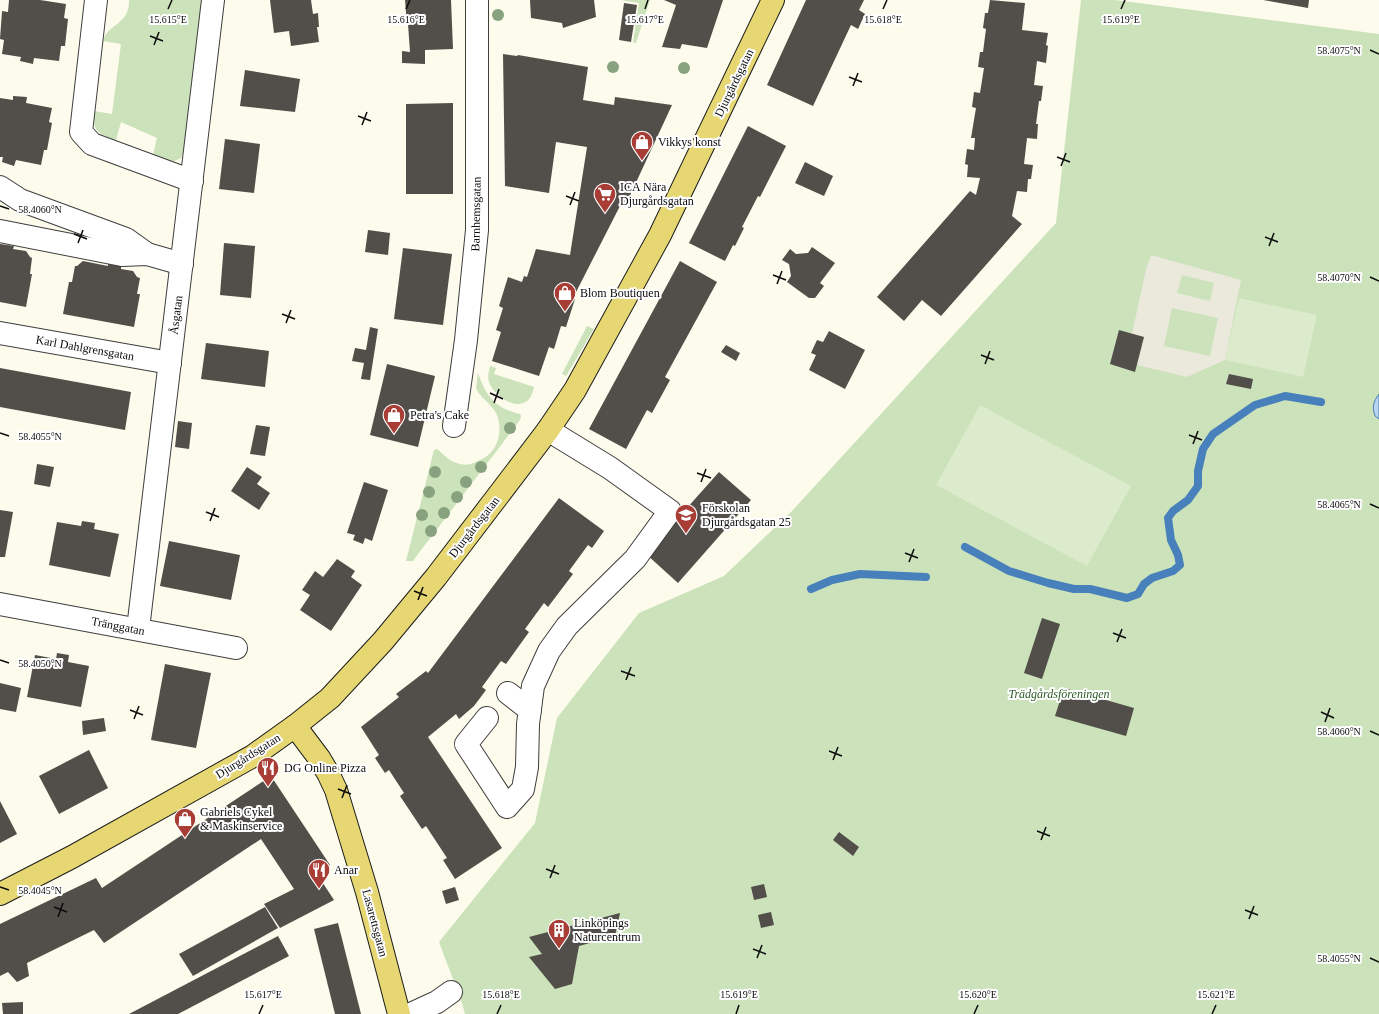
<svg xmlns="http://www.w3.org/2000/svg" width="1379" height="1014" viewBox="0 0 1379 1014" font-family="Georgia,serif">
  <style>
    .green { fill: #cbe2ba }
    .pitch { fill: #dcebcb }
    .plaza { fill: #ebe9dc; fill-rule: evenodd }
    .water { fill: #b7d3ed; stroke: #4880bb }
    .lines { fill: none; stroke-linecap: round; stroke-linejoin: round }
    .stream { stroke: #4880bb; stroke-width: 8 }
    .building { fill: #524e49 }
    .minor-casing { stroke: #3e3e3e; stroke-width: 24 }
    .major-casing { stroke: #1c1c1c; stroke-width: 24 }
    .minor { stroke: #fff; stroke-width: 22 }
    .major { stroke: #e6d772; stroke-width: 22 }
    .tree { fill: #88a27f }
    .ticks { fill: none; stroke: #0b0b0b; stroke-width: 1.5 }
    .labels { text-anchor: middle; stroke-width: 4; stroke-linejoin: round; paint-order: stroke }
    .street-label { font-size: 12px; fill: #0b0b0b; stroke: #fff }
    .poi-label { font-size: 12px; fill: #0b0b0b; stroke: #fff; text-anchor: start }
    .park-label { font-size: 12px; font-style: italic; fill: #2a5a25; stroke: #fff }
    .ticks-label { font-size: 10px; text-anchor: middle; fill: #0b0b0b; stroke: #fff; stroke-width: 4; stroke-linejoin: round; paint-order: stroke }
  </style>
  <rect width="100%" height="100%" fill="#fcfbec"/>
  <!-- green -->
  <g class="green">
    <path d="M129 0H204L185 148 181 158 172 162 153 155 157 138 121 122 116 140C97 134 93 131 94 111L112 114 121 44 103 41C108 23 130 25 129 0Z"/>
    <polygon points="621,0 650,0 636,43 633,42 639,3"/>
    <polygon points="1081,0 1115,0 1379,34 1379,1014 465,1014 462,1003 439,942 535,823 557,718 639,613 724,576 792,511 1056,223"/>
    <polygon points="587,326 594,329 566,376 562,374"/>
    <path d="M490 366 496 368 494 374 534 387C533 392 531 398 527 401 514 411 493 394 489 382 487 376 489 372 490 366Z"/>
    <path d="M478 373C486 396 495 408 520 414L521 416 520 420 415 558 413 561H406L434 450 437 449C444 455 450 462 460 464 466 466 472 464 478 461 496 454 503 436 498 418 495 405 481 400 476 388Z"/>
  </g>
  <!-- pitch -->
  <g class="pitch">
    <polygon points="1239,298 1317,315 1303,377 1225,360"/>
    <polygon points="980,405 1131,486 1087,566 936,485"/>
  </g>
  <!-- plaza -->
  <path class="plaza" d="M1151 255 1241 280 1225 360 1187 377 1137 365 1144 337 1132 334 1146 269ZM1182 275 1214 283 1210 301 1177 293ZM1172 308 1218 318 1210 356 1164 346Z"/>
  <!-- water -->
  <path class="water" d="M1379 394V419L1375 416C1372 407 1373 402 1379 394Z"/>
  <g class="lines">
    <!-- stream -->
    <g class="stream">
      <polyline points="965,547 1009,571 1048,583 1074,589 1090,589 1127,598 1138,594 1144,584 1152,578 1173,571 1180,565 1178,555 1171,540 1168,518 1173,511 1188,500 1198,486 1198,471 1203,449 1213,434 1255,405 1285,396 1321,402"/>
      <polyline points="811,589 832,580 860,574 926,577"/>
    </g>
  </g>
  <!-- building -->
  <g class="building">
    <polygon points="9,0 40,0 66,4 64,18 68,19 65,46 61,46 59,61 34,58 33,64 20,61 21,57 2,54 4,40 0,39 2,11 8,12"/>
    <polygon points="270,0 311,0 313,14 318,13 319,27 317,27 319,42 291,46 289,31 274,33"/>
    <polygon points="405,0 451,0 453,49 425,50 425,64 402,63 402,51 410,52 408,24 407,24"/>
    <polygon points="530,0 594,0 596,17 563,28 562,23 531,18"/>
    <polygon points="664,0 723,0 707,48 682,44 680,49 662,47 676,5"/>
    <polygon points="806,0 864,0 859,10 865,14 858,29 851,25 813,106 767,85"/>
    <polygon points="990,0 1025,3 1022,30 1048,33 1046,45 1048,46 1046,63 1037,61 1034,85 1043,86 1041,101 1039,101 1036,124 1038,124 1037,139 1027,138 1024,164 1033,165 1031,179 1028,179 1027,192 1017,191 1012,216 1022,224 941,316 922,300 904,321 877,297 970,191 976,195 980,178 967,177 968,165 965,164 967,149 974,150 975,138 971,138 976,108 972,107 974,92 980,93 984,68 978,67 980,52 983,52 986,29 983,28 985,13 988,13"/>
    <polygon points="1263,0 1309,0 1308,8"/>
    <polygon points="624,3 637,5 631,42 619,40"/>
    <polygon points="503,54 517,56 518,55 588,67 583,100 614,105 615,97 672,105 626,204 621,204 573,298 575,299 566,327 561,326 554,349 549,347 539,376 492,361 501,332 496,330 503,308 499,306 508,277 522,282 524,276 527,277 536,249 570,255 587,147 556,142 549,193 505,186"/>
    <polygon points="245,70 300,79 295,112 240,106"/>
    <polygon points="13,96 27,97 26,103 52,108 49,122 52,123 47,150 44,150 41,165 16,160 14,166 2,162 3,157 0,157 0,98 13,100"/>
    <polygon points="453,103 453,194 406,194 406,104"/>
    <polygon points="748,126 786,146 760,197 758,196 742,227 744,228 735,246 733,245 725,261 689,243"/>
    <polygon points="225,139 260,144 254,193 219,189"/>
    <polygon points="805,162 833,176 824,196 795,183"/>
    <polygon points="368,230 390,233 388,255 365,252"/>
    <polygon points="224,243 255,246 251,298 220,295"/>
    <polygon points="0,244 14,246 13,249 26,251 30,257 32,258 30,274 32,274 26,307 0,302"/>
    <polygon points="812,247 835,263 820,283 824,286 815,298 809,298 787,282 791,276 789,264 782,260 790,249 796,254 808,253"/>
    <polygon points="403,248 452,254 443,325 394,319"/>
    <polygon points="83,261 108,266 108,264 121,266 121,269 133,271 137,277 140,278 137,294 140,294 134,327 63,314 69,282 72,282 75,266 77,266"/>
    <polygon points="680,261 717,282 665,377 670,380 652,413 647,410 626,449 589,429"/>
    <polygon points="370,327 378,329 370,380 361,379 364,363 352,361 355,348 366,350"/>
    <polygon points="1119,330 1144,337 1135,372 1110,364"/>
    <polygon points="829,331 865,350 845,389 809,370 816,355 811,353 817,340 823,342"/>
    <polygon points="206,343 269,351 265,387 201,379"/>
    <polygon points="726,345 740,353 736,361 721,352"/>
    <polygon points="387,364 435,376 418,447 370,435"/>
    <polygon points="0,368 131,392 125,430 0,407"/>
    <polygon points="1229,374 1253,379 1251,389 1226,384"/>
    <polygon points="178,421 192,423 189,449 175,447"/>
    <polygon points="256,425 270,427 265,456 250,454"/>
    <polygon points="37,464 54,467 50,487 34,484"/>
    <polygon points="247,467 262,477 257,484 270,493 259,510 231,491"/>
    <polygon points="719,472 751,500 678,583 646,554"/>
    <polygon points="364,482 388,490 372,541 365,538 363,544 353,540 355,535 347,533"/>
    <polygon points="559,498 604,531 592,548 588,545 569,571 573,574 548,607 544,603 525,629 529,632 506,664 501,661 482,687 486,690 474,706 459,719 456,714 428,737 502,848 455,879 443,860 447,858 426,826 422,829 400,796 404,793 389,770 385,773 375,758 379,755 361,727 399,697 396,694 426,671 428,673"/>
    <polygon points="0,510 13,512 5,557 0,557"/>
    <polygon points="82,521 95,523 94,529 119,534 110,577 49,565 57,522 81,526"/>
    <polygon points="169,541 240,555 231,600 160,586"/>
    <polygon points="337,559 355,571 351,577 362,585 331,631 300,610 310,595 302,590 315,571 323,577"/>
    <polygon points="1042,618 1060,624 1042,679 1024,673"/>
    <polygon points="57,653 69,655 68,662 89,666 81,707 27,697 35,655 56,659"/>
    <polygon points="165,664 211,673 196,748 151,740"/>
    <polygon points="0,683 21,688 16,712 0,709"/>
    <polygon points="1064,688 1134,708 1126,736 1055,716"/>
    <polygon points="104,718 106,731 83,735 82,721"/>
    <polygon points="89,750 108,788 59,814 39,776"/>
    <polygon points="271,776 330,865 317,874 334,900 280,928 264,904 294,889 261,839 104,943 94,930 27,963 29,976 17,982 8,972 0,976 0,924 96,878 102,888"/>
    <polygon points="0,801 17,834 0,843"/>
    <polygon points="839,832 859,847 853,856 833,840"/>
    <polygon points="764,884 767,897 754,900 751,887"/>
    <polygon points="455,887 459,900 446,904 442,891"/>
    <polygon points="265,907 278,928 193,976 179,954"/>
    <polygon points="771,912 774,925 761,928 758,915"/>
    <polygon points="620,913 615,936 579,946 572,984 555,989 529,957 542,954 529,937"/>
    <polygon points="338,923 361,1014 335,1014 314,929"/>
    <polygon points="278,936 289,956 178,1014 129,1014"/>
    <polygon points="23,1002 23,1014 3,1014 2,1003"/>
  </g>
  <g class="lines">
    <!-- minor casing -->
    <g class="minor-casing">
      <g id="minor">
        <polyline points="96,0 81,132 92,144 192,181"/>
        <polyline points="0,187 20,200 126,239 147,254"/>
        <polyline points="0,231 122,255 147,254 182,264"/>
        <polyline points="0,333 170,363"/>
        <polyline points="454,426 466,340 477,230 477,0"/>
        <polyline points="0,604 236,648"/>
        <polyline points="138,629 213,0"/>
        <polyline points="508,693 530,710"/>
        <polyline points="487,718 466,744 507,807 523,789 527,767 528,724 533,686 549,651 567,626 635,559 670,511 610,468 548,430"/>
        <polyline points="411,1014 437,1002 451,992"/>
      </g>
    </g>
    <!-- major casing -->
    <g class="major-casing">
      <g id="major">
        <polyline points="295,726 319,758 328,773 336,790 367,892 399,1014"/>
        <polyline points="0,894 72,857 253,756 295,726 330,698 383,641 436,577 494,501 548,430 575,390 660,235 773,0"/>
      </g>
    </g>
    <!-- minor -->
    <use href="#minor" class="minor"/>
    <!-- major -->
    <use href="#major" class="major"/>
  </g>
  <!-- trees -->
  <g class="tree">
    <circle cx="498" cy="15" r="6"/>
    <circle cx="613" cy="67" r="6"/>
    <circle cx="684" cy="68" r="6"/>
    <circle cx="510" cy="428" r="6"/>
    <circle cx="481" cy="467" r="6"/>
    <circle cx="435" cy="472" r="6"/>
    <circle cx="466" cy="482" r="6"/>
    <circle cx="429" cy="492" r="6"/>
    <circle cx="457" cy="497" r="6"/>
    <circle cx="444" cy="513" r="6"/>
    <circle cx="422" cy="515" r="6"/>
    <circle cx="431" cy="531" r="6"/>
  </g>
  <!-- ticks -->
  <path class="ticks" d="M168 9 172 0M406 9 410 0M645 9 648 0M883 9 887 0M1121 9 1125 0M150 36 163 41M154 45 159 32M1370 50 1379 54M849 77 862 82M853 86 858 73M358 116 371 121M362 125 367 112M1057 157 1070 162M1061 166 1066 153M566 196 579 201M570 205 575 192M0 206 9 209M74 234 87 239M1265 237 1278 242M78 243 83 230M1269 246 1274 233M773 275 786 280M1370 277 1379 281M777 284 782 271M282 314 295 319M286 323 291 310M981 355 994 360M985 364 990 351M490 393 503 399M494 403 499 389M0 433 9 436M1189 435 1202 440M1193 444 1198 431M697 473 711 478M701 482 706 469M1370 504 1379 508M206 512 219 517M210 521 215 508M905 553 918 558M909 562 914 549M414 591 427 596M418 600 423 587M1113 633 1126 638M1117 642 1122 629M0 660 9 663M621 671 635 676M626 680 631 667M130 710 143 715M1321 712 1334 718M134 719 139 706M1325 722 1330 708M1370 731 1379 735M829 751 842 756M833 760 838 747M338 789 351 794M342 798 347 785M1037 831 1050 836M1041 840 1046 827M546 869 559 874M550 878 555 865M0 887 9 890M54 907 67 912M1245 910 1258 915M58 917 63 903M1249 919 1254 906M753 949 766 954M757 958 762 945M1370 958 1379 962M259 1014 263 1005M497 1014 501 1005M736 1014 739 1005M974 1014 978 1005M1212 1014 1216 1005"/>
  <!-- icons -->
  <defs>
    <g id="shop-pin" transform="scale(1.15)"><path d="M0 17L-7.5 6A9.5 9.5 0 1 1 7.5 6Z" fill="#a83d36" stroke="#fff"/><path d="M-5-2.5h2.3a2.7 3.5 0 0 1 5.4 0H5L5.5 6h-11ZM-1.5-2.5h3a1.5 2.3 0 0 0-3 0Z" fill="#fff"/></g>
    <g id="supermarket-pin" transform="scale(1.15)"><path d="M0 17L-7.5 6A9.5 9.5 0 1 1 7.5 6Z" fill="#a83d36" stroke="#fff"/><path d="M-6-5.5h2.5l.6 2H6L4.5 2H-2.5L-4.4-4H-6ZM-1.5 3.2a1.3 1.3 0 1 0 .1 0ZM3 3.2a1.3 1.3 0 1 0 .1 0Z" fill="#fff"/></g>
    <g id="school-pin" transform="scale(1.15)"><path d="M0 17L-7.5 6A9.5 9.5 0 1 1 7.5 6Z" fill="#a83d36" stroke="#fff"/><path d="M0-5L7-2L0 1L-7-2ZM-4 1L0 2.5L4 1V4Q0 6-4 4Z" fill="#fff"/></g>
    <g id="restaurant-pin" transform="scale(1.15)"><path d="M0 17L-7.5 6A9.5 9.5 0 1 1 7.5 6Z" fill="#a83d36" stroke="#fff"/><path d="M-5-6h1v4h1v-4h1v4h1v-4h1v5L-1.5 .5V6h-2V.5L-5-1ZM5-6V6H3V1.5H1.5Q1.5-4 5-6Z" fill="#fff"/></g>
    <g id="building-pin" transform="scale(1.15)"><path d="M0 17L-7.5 6A9.5 9.5 0 1 1 7.5 6Z" fill="#a83d36" stroke="#fff"/><path d="M-4-6H4V6H1V3H-1V6H-4ZM-2.5-4.3h1.7v1.8h-1.7ZM.8-4.3h1.7v1.8H.8ZM-2.5-1h1.7V.8h-1.7ZM.8-1h1.7V.8H.8Z" fill="#fff"/></g>
  </defs>
  <g fill-rule="evenodd">
    <use href="#shop-pin" x="642" y="142"/>
    <use href="#supermarket-pin" x="605" y="194"/>
    <use href="#shop-pin" x="565" y="293"/>
    <use href="#shop-pin" x="394" y="415"/>
    <use href="#school-pin" x="686" y="515"/>
    <use href="#restaurant-pin" x="268" y="768"/>
    <use href="#shop-pin" x="185" y="819"/>
    <use href="#restaurant-pin" x="319" y="870"/>
    <use href="#building-pin" x="559" y="930"/>
  </g>
  <g class="labels">
    <!-- street labels -->
    <g class="street-label">
      <text transform="translate(734 83) rotate(-64)" y="4">Djurgårdsgatan</text>
      <text transform="translate(476 214) rotate(-89)" y="4">Barnhemsgatan</text>
      <text transform="translate(176 315) rotate(-83)" y="4">Åsgatan</text>
      <text transform="translate(85 348) rotate(10)" y="4">Karl Dahlgrensgatan</text>
      <text transform="translate(474 527) rotate(-52)" y="4">Djurgårdsgatan</text>
      <text transform="translate(118 626) rotate(11)" y="4">Tränggatan</text>
      <text transform="translate(248 756) rotate(-32)" y="4">Djurgårdsgatan</text>
      <text transform="translate(375 923) rotate(75)" y="4">Lasarettsgatan</text>
    </g>
    <!-- poi labels -->
    <g class="poi-label">
      <text x="658" y="146">Vikkys konst</text>
      <text x="620" y="191">ICA Nära<tspan x="620" dy="14">Djurgårdsgatan</tspan></text>
      <text x="580" y="297">Blom Boutiquen</text>
      <text x="410" y="419">Petra's Cake</text>
      <text x="702" y="512">Förskolan<tspan x="702" dy="14">Djurgårdsgatan 25</tspan></text>
      <text x="284" y="772">DG Online Pizza</text>
      <text x="200" y="816">Gabriels Cykel<tspan x="200" dy="14">&amp; Maskinservice</tspan></text>
      <text x="334" y="874">Anar</text>
      <text x="574" y="927">Linköpings<tspan x="574" dy="14">Naturcentrum</tspan></text>
    </g>
    <!-- park labels -->
    <g class="park-label">
      <text x="1059" y="698">Trädgårdsföreningen</text>
    </g>
  </g>
  <g class="ticks-label">
    <text x="406" y="23">15.616°E</text>
    <text x="645" y="23">15.617°E</text>
    <text x="883" y="23">15.618°E</text>
    <text x="168" y="23">15.615°E</text>
    <text x="1121" y="23">15.619°E</text>
    <text x="1339" y="54">58.4075°N</text>
    <text x="40" y="213">58.4060°N</text>
    <text x="1339" y="281">58.4070°N</text>
    <text x="40" y="440">58.4055°N</text>
    <text x="1339" y="508">58.4065°N</text>
    <text x="40" y="667">58.4050°N</text>
    <text x="1339" y="735">58.4060°N</text>
    <text x="40" y="894">58.4045°N</text>
    <text x="1339" y="962">58.4055°N</text>
    <text x="263" y="998">15.617°E</text>
    <text x="501" y="998">15.618°E</text>
    <text x="739" y="998">15.619°E</text>
    <text x="978" y="998">15.620°E</text>
    <text x="1216" y="998">15.621°E</text>
  </g>
</svg>
